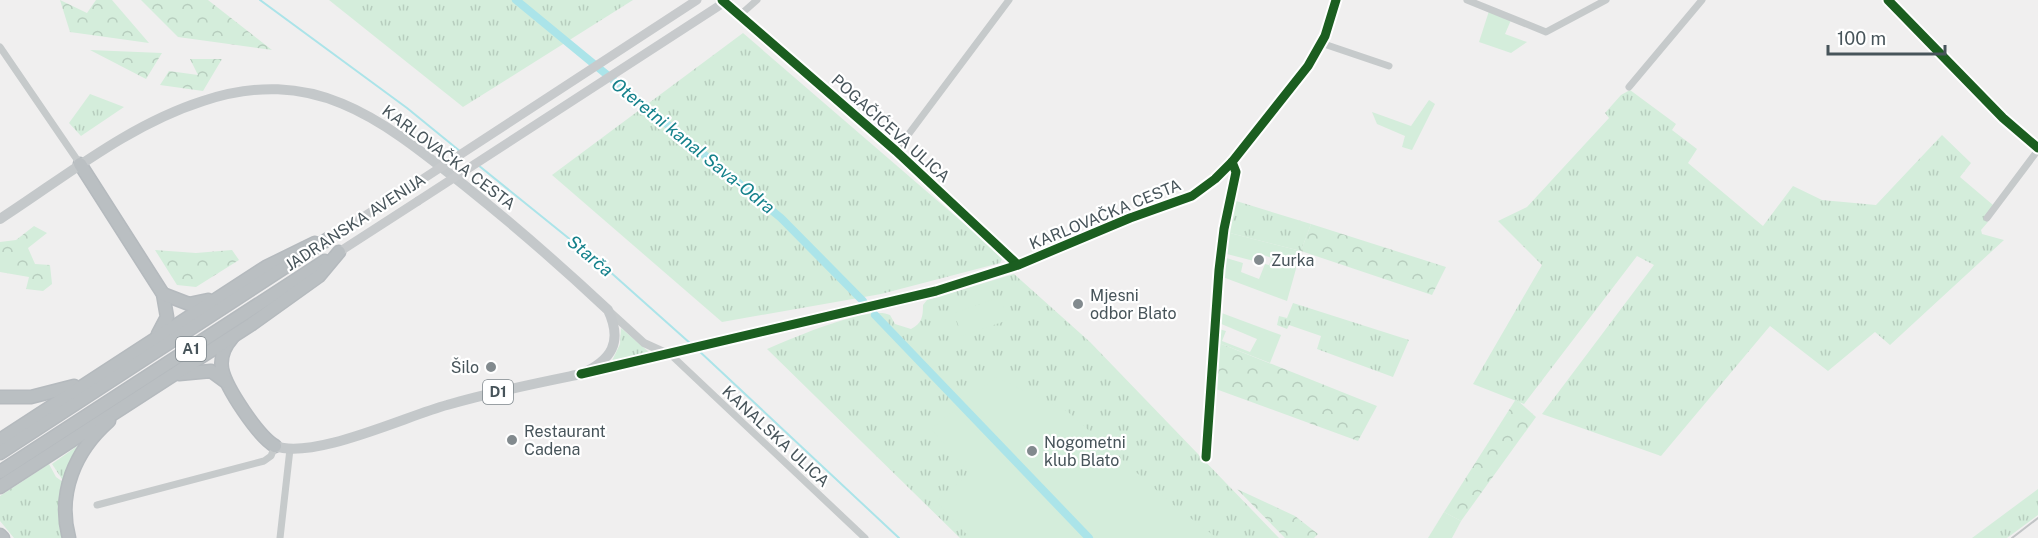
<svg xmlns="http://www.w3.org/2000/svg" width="2038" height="538" viewBox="0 0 2038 538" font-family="'Public Sans',sans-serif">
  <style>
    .grass { fill: url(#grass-tufts) }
    .forest { fill: url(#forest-crowns) }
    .garden { fill: #d4eddb }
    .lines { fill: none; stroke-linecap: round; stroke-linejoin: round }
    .stream { stroke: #abe4e9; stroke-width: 2 }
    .canal { stroke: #abe4e9; stroke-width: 8 }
    .motorway-casing { stroke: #b5babe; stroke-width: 15 }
    .minor { stroke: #c6cacb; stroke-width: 7 }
    .tertiary { stroke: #c6cacb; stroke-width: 8 }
    .secondary { stroke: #c7cacc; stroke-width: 9 }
    .primary { stroke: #c4c8ca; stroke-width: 10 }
    .motorway { stroke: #babfc2; stroke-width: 12 }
    .rail { stroke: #c2c4c6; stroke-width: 2 }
    .secondary-bridge { stroke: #c7cacc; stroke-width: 9 }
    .cycleway-casing { stroke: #fff; stroke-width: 13 }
    .cycleway { stroke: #1b5e20; stroke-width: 9 }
    .poi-dot { fill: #828a8e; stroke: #fff; stroke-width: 2 }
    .labels { text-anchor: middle; stroke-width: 4.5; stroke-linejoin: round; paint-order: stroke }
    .shield { fill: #fff; stroke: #7e878c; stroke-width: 1.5 }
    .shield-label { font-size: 15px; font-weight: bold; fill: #47545a }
    .street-label { font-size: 16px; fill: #47545a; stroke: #fff }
    .poi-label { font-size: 16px; fill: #47545a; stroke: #fff; text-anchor: start }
    .water-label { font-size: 18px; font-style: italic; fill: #14818b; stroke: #fff }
  </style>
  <defs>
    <pattern id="grass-tufts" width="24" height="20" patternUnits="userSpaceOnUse" patternTransform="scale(1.5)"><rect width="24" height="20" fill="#d4eddb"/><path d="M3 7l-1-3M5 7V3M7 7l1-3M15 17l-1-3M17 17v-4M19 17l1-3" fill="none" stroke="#b7cdbe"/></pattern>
    <pattern id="forest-crowns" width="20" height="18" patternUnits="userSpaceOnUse" patternTransform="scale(1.5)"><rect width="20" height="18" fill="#d4eddb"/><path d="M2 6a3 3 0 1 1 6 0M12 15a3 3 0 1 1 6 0" fill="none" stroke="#b7cdbe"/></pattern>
  </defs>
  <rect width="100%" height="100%" fill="#f0efef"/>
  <!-- grass -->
  <g class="grass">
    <polygon points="329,0 633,0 463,107"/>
    <polygon points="743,33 997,252 1002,259 1000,263 881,294 722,322 552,175"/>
    <polygon points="1630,90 1676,124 1672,130 1697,149 1688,163 1763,226 1793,186 1822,200 1876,205 1942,135 1971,163 1960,177 1993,205 1984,219 1988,222 1981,230 1982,234 2004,240 1890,345 1875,332 1828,371 1770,326 1661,456 1542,414 1654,265 1637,256 1524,404 1473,384 1542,265 1498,221 1527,207 1609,118 1605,113 1621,95"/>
    <polygon points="90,94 124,107 81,136 69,123"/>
    <polygon points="1233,200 1311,224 1301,251 1226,232"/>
    <path d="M1014 274 1090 342 1279 538H960L767 349C790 339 870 304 890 315L895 324 911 329C922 323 923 317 923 305L927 300Z"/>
    <polygon points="1293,303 1409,340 1393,377 1317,349 1321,336 1289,325 1287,329 1277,325 1279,316 1287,318"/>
    <polygon points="621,328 649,352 649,355 611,363 620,344"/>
    <polygon points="83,442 64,480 62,479 52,464"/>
    <polygon points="49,464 56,477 63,482 61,489 64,538 14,538 0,521 0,496"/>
    <polygon points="2038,489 2038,515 2007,538 1972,538"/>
  </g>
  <!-- forest -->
  <g class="forest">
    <polygon points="60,0 87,13 96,0 112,0 149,43 70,32"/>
    <polygon points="141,0 208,0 272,50 178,37"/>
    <polygon points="90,50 162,53 146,79"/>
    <polygon points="190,59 222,59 203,91 160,85 169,71 198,75"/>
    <polygon points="1311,224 1446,267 1432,295 1301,251"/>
    <polygon points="34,226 47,233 28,248 35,264 50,265 52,284 43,291 26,289 29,277 0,272 0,242 16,240"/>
    <polygon points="155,250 196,253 232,250 239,260 196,287 177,285"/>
    <polygon points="1219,343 1377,406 1358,441 1213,388"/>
    <polygon points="1516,399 1536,417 1461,521 1444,512"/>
    <polygon points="1237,489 1295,516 1318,534 1314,538 1285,538"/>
  </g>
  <!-- garden -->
  <g class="garden">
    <polygon points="1489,11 1511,20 1505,34 1527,42 1511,53 1479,42"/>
    <polygon points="1429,100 1435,104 1412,150 1402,147 1405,136 1377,124 1372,112 1411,126"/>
    <polygon points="1226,232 1301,251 1287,301 1220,276 1223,257 1243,263 1241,272 1259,279 1265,264 1269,265 1272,258 1257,253 1254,261 1223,253"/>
    <polygon points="1000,297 1008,320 962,336 954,313"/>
    <polygon points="1219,312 1281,335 1270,363 1219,343 1219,329 1226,331 1222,341 1250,352 1257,339 1219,323"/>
    <polygon points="996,377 1068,412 1172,504 1217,538 970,538 936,501 970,473 931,429"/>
    <polygon points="1444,512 1461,521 1452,538 1428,538"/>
  </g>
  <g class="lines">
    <!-- stream -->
    <g class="stream">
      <polyline points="260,0 407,108 461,152"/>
      <polyline points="478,165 608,270 691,344"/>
      <polyline points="698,350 899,538"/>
    </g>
    <!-- canal -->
    <g class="canal">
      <polyline points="516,0 781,218 863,301"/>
      <polyline points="875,315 1089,538"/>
    </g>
    <!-- motorway casing -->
    <g class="motorway-casing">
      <g id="motorway">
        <polyline points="80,164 163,294 167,317 158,334"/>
        <polyline points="163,294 189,304 208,300"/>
        <path d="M232 338C224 347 220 357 222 369 226 388 258 436 275 446"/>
        <polyline points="179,374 211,371 226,382"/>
        <polyline points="0,397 31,397 74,386"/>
        <polyline points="0,440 266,267 315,243"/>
        <polyline points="0,453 328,239"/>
        <polyline points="0,472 325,261"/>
        <polyline points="0,487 252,324 319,276 339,252"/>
        <polyline points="0,535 3,538"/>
        <path d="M69 538C57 493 75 451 109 421"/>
      </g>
    </g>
    <!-- minor -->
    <g class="minor">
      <polyline points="722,0 896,151 1018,265"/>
      <polyline points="1467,0 1546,32 1606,0"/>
      <polyline points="1888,0 2003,118 2038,148"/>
      <polyline points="740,15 757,0"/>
      <polyline points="1321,43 1389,66"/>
      <polyline points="0,47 80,164"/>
      <polyline points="1629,87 1702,0"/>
      <polyline points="896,151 1009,0"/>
      <polyline points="1987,218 2038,150"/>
      <polyline points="670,354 865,538"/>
      <polyline points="1206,457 1219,270 1224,229 1236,172 1232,162"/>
      <polyline points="97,505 264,461 271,456 275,446"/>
      <polyline points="280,538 290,449"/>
    </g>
    <!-- tertiary -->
    <g class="tertiary">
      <polyline points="610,312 644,343 666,353"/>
      <polyline points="591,372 936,291 1018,265 1130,218 1192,196 1215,179 1232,162 1308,66 1325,36 1336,0"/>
    </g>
    <!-- secondary -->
    <g class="secondary">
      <polyline points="328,239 409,188"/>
      <polyline points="339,252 418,201"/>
    </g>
    <!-- primary -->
    <path class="primary" d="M0 219C65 177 128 125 203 101 315 64 382 120 464 185 514 225 561 266 608 310 623 342 612 360 581 374 537 383 491 392 447 405 406 416 314 460 275 446"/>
    <!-- motorway -->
    <use href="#motorway" class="motorway"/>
    <!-- rail -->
    <polyline class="rail" points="2012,538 2038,518"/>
    <!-- secondary-bridge -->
    <g class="secondary-bridge">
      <polyline points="409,188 697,0"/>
      <polyline points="418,201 728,0"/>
    </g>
    <!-- cycleway casing -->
    <g class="cycleway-casing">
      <g id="cycleway">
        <polyline points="722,0 896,151 1018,265"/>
        <polyline points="1888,0 2003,118 2038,148"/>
        <polyline points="581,374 936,291 1018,265 1130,218 1192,196 1215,179 1232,162 1308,66 1325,36 1336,0"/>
        <polyline points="1206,457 1219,270 1224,229 1236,172 1232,162"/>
      </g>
    </g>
    <!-- cycleway -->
    <use href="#cycleway" class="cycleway"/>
  </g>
  <!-- markers -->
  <g class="poi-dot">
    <circle cx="1259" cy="260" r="6"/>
    <circle cx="1078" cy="304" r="6"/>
    <circle cx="491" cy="367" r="6"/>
    <circle cx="512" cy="440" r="6"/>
    <circle cx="1032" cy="451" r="6"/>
  </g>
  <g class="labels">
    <!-- shield labels -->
    <g class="shield">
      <rect x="176" y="337" width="30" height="24" rx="4.5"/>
      <rect x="483" y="380" width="30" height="24" rx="4.5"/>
    </g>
    <g class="shield-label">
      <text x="191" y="354">A1</text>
      <text x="498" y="397">D1</text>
    </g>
    <!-- street labels -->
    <g class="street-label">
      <text transform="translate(891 128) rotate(42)" y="6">POGAČIĆEVA ULICA</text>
      <text transform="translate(449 157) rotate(37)" y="6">KARLOVAČKA CESTA</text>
      <text transform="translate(1105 214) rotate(-22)" y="6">KARLOVAČKA CESTA</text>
      <text transform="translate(355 222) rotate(-33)" y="6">JADRANSKA AVENIJA</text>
      <text transform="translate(776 436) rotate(43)" y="6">KANALSKA ULICA</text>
    </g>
    <!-- poi labels -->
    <g class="poi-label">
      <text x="1271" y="266">Zurka</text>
      <text x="1090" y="301">Mjesni<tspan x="1090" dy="18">odbor Blato</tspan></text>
      <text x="479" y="373" text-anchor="end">Šilo</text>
      <text x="524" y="437">Restaurant<tspan x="524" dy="18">Cadena</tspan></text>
      <text x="1044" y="448">Nogometni<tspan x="1044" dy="18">klub Blato</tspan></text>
    </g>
    <!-- water labels -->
    <g class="water-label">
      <text transform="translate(693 146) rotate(39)" y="6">Oteretni kanal Sava-Odra</text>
      <text transform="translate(590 256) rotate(40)" y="6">Starča</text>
    </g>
  </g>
  <!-- scale -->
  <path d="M1828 45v9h117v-9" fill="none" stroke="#47545a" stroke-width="3"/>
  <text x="1837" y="45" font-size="18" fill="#47545a" stroke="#ffffff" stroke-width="4.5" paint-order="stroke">100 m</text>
</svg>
